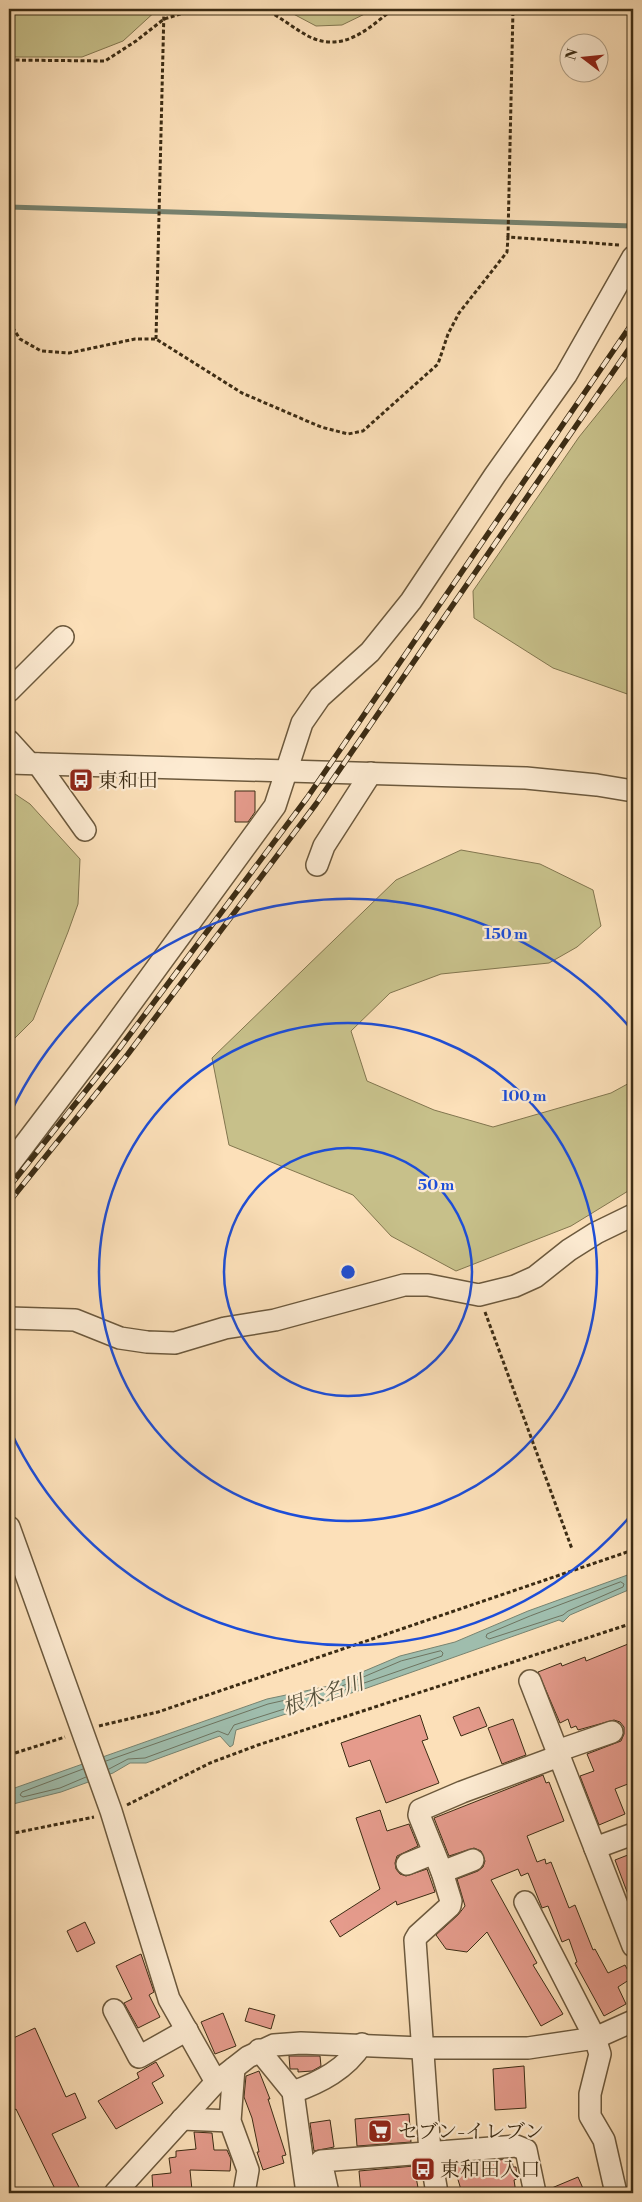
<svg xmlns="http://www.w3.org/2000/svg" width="642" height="2202" viewBox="0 0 642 2202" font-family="'Libre Bodoni','Noto Serif JP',serif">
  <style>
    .green { fill: #c7c08a; stroke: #82764f }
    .water { fill: #9fbdad; stroke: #778370 }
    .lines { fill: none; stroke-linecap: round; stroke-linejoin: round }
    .shore { stroke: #6e7460; stroke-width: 1 }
    .stream { stroke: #778370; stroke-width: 5 }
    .building { fill: #e59b8c; stroke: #3c2c14 }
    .minor-casing { stroke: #6c593d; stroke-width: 24 }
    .path { stroke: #3c2c14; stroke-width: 3; stroke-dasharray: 4 2.5; stroke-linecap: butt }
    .minor { stroke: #fdebd2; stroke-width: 21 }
    .rail-casing { stroke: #3c2c14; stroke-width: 5.5 }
    .rail { stroke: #fdebd2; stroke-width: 4; stroke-dasharray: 11; stroke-linecap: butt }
    .ring { fill: none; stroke: #1d4ed8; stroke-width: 2.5 }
    .labels { text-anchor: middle; stroke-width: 4.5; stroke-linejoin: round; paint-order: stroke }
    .poi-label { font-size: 20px; fill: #3c2c14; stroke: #fdebd2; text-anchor: start }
    .water-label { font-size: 21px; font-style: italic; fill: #55503a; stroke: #fdebd2 }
    .centre { fill: #1d4ed8; stroke: #fdebd2; stroke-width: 2.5 }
    .ring-label { font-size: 15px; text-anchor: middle; font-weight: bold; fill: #1d4ed8; stroke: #fdebd2; stroke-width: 4.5; stroke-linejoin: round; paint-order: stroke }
  </style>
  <rect width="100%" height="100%" fill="#fce0b9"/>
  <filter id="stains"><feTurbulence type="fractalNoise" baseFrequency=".004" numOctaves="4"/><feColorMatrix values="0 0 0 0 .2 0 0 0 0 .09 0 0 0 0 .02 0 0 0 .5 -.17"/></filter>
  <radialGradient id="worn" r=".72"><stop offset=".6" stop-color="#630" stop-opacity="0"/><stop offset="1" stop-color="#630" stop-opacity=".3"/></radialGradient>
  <!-- green -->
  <g class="green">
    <polygon points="9,9 158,9 123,41 82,57 9,57"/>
    <polygon points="284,9 375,9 342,25 316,26"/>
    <polygon points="633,370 633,696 553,668 474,618 473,591 579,437"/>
    <polygon points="9,790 30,804 80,859 78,904 68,932 33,1020 9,1044"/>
    <polygon points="461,850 540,864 593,890 601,926 577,947 549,963 441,974 390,993 351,1031 367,1081 434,1110 493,1127 611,1093 633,1081 633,1188 571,1226 456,1271 391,1236 353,1195 229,1145 212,1058 396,880"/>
  </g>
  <!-- water -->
  <polygon class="water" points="633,1573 633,1588 570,1615 563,1622 559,1620 367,1688 236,1730 233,1745 230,1747 220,1736 146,1763 130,1763 113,1773 61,1792 9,1805 9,1790 267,1699 329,1686 400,1656 455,1642 528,1611"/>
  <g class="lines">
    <!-- shore -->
    <g class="shore">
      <polygon points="621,1582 624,1584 623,1587 568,1611 563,1615 489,1639 486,1637 487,1634 530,1616"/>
      <polygon points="441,1651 443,1653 442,1656 344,1690 341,1689 342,1686 401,1661"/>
      <polyline points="106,1761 268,1704 317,1693 320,1695 319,1698 234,1725 228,1735 218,1731 145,1758 128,1759 109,1769"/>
      <polyline points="83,1769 22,1792 20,1795 23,1797 60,1788 86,1777"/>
    </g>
    <!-- stream -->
    <polyline class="stream" points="9,207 633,226"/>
  </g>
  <!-- building -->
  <g class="building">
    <polygon points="235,791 255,791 255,812 248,822 235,822"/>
    <polygon points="633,1642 633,1782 615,1789 625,1814 599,1825 580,1776 594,1771 587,1754 621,1741 624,1734 624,1727 620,1722 614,1720 578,1730 576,1726 571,1728 568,1719 560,1723 538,1672 561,1663 562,1666 585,1657 586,1661"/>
    <polygon points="479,1707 487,1726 461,1736 453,1717"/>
    <polygon points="420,1715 428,1739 422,1741 439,1783 386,1803 370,1760 349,1767 341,1743"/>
    <polygon points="513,1719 526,1755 502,1764 488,1728"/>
    <polygon points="543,1775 546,1783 549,1782 564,1821 527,1836 537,1862 545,1859 546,1864 551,1862 569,1908 575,1905 593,1950 595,1949 608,1973 625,1965 632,1978 618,1987 626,2004 604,2016 575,1963 577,1962 569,1939 562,1942 548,1906 542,1908 528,1873 521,1876 518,1869 491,1880 537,1963 533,1965 563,2014 541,2026 487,1932 467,1952 446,1949 436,1935 458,1915 465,1906 457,1879 478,1871 483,1867 485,1861 481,1851 474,1848 449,1856 434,1818"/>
    <polygon points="380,1810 387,1831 409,1824 418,1846 397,1856 395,1863 396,1869 400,1874 406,1876 427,1869 435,1892 397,1905 396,1901 340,1937 330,1921 380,1889 356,1818"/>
    <polygon points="633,1853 633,1905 632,1905 615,1860"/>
    <polygon points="85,1922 95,1943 77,1952 67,1931"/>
    <polygon points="141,1954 154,1992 149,1995 160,2017 138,2028 124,2003 132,1999 116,1966"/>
    <polygon points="249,2008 275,2015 271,2029 245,2021"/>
    <polygon points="223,2013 236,2046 215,2054 201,2022"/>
    <polygon points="35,2028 66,2097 75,2093 86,2118 52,2134 82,2193 57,2193 16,2109 9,2113 9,2040"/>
    <polygon points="289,2056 320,2056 321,2066 312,2071 298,2072 298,2069 290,2069"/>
    <polygon points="156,2062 164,2076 152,2083 163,2103 116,2129 98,2101 139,2078 137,2073"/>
    <polygon points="524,2066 526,2108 495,2110 493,2069"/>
    <polygon points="259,2071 270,2099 268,2099 286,2155 282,2156 284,2163 263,2170 257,2152 259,2152 252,2118 244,2097 246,2076"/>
    <polygon points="409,2114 411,2142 357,2146 355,2119"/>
    <polygon points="330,2120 334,2147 314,2151 310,2123"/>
    <polygon points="194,2132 212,2133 214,2150 227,2150 231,2159 230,2171 190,2170 192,2190 153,2193 152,2175 171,2173 169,2158 176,2157 176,2151 196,2149"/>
    <polygon points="512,2159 513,2167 516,2167 517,2179 514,2180 516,2193 462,2193 453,2163"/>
    <polygon points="414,2166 419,2193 361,2193 359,2171"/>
    <polygon points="578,2177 585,2193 547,2193 547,2190"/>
  </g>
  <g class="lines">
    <!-- minor casing -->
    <g class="minor-casing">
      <g id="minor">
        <polyline points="9,691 63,637"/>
        <polyline points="9,741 29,763"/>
        <polyline points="9,763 526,778 597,785 633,791"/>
        <polyline points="38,764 85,830"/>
        <polyline points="317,865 324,846 371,773"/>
        <polyline points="9,1165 107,1036 275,806 302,723 320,697 370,652 411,601 495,475 566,375 633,257"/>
        <polyline points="9,1318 75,1320 120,1338 147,1342 175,1343 225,1328 275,1320 404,1285 428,1285 479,1295 515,1286 535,1277 569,1250 596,1233 633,1215"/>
        <polyline points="9,1527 111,1811 169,1999 216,2082"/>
        <polyline points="530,1681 633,1946"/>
        <polyline points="557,1751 612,1732"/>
        <polyline points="595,1848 633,1834"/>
        <polyline points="407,1864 434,1853"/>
        <polyline points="442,1872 473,1860"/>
        <polyline points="525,1902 595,2038 600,2054 590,2094 590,2116 604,2140 616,2193"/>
        <polyline points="114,2010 139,2057 187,2030"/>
        <polyline points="259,2050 293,2092 307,2193"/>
        <polyline points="234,2068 230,2121 248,2170 244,2193"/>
        <path d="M293 2092C321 2082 346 2069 362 2044"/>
        <polyline points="182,2119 230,2121"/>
        <polyline points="115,2193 216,2082 248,2057 274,2045 301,2043 422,2048 528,2048 595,2038 633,2021"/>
        <polyline points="328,2193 321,2161 516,2146 526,2150 535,2193"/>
        <polyline points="437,2193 430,2152 415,1940 418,1935 450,1906 451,1901 442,1872 419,1815 420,1810 462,1792 559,1756"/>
      </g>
    </g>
    <!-- path -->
    <g class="path">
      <path d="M263 9C280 16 294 29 310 37 344 53 369 28 393 9"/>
      <polyline points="9,60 105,61 136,41 164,19 197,9"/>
      <polyline points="508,237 513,9"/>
      <polyline points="9,322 20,339 41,351 69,353 135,339 156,339 242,393 321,427 348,434 363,431 438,364 448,334 459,313 507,252 508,237 620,245"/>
      <polyline points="156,339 164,9"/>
      <polyline points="485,1312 572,1549"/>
      <polyline points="99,1726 158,1712 633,1550"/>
      <polyline points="9,1755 65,1737"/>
      <polyline points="127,1805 210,1763 258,1745 633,1623"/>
      <polyline points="9,1834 94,1817"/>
    </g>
    <!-- minor -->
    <use href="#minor" class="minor"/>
    <!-- rail casing -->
    <g class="rail-casing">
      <g id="rail">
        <polyline points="9,1187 119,1049 307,798 633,322"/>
        <polyline points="9,1202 128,1054 316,804 633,343"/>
      </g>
    </g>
    <!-- rail -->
    <use href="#rail" class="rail"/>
  </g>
  <!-- distance rings -->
  <g class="ring">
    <circle cx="348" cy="1272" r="124"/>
    <circle cx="348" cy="1272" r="249"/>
    <path d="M632 1514A373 373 0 0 1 10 1430M10 1114A373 373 0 0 1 632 1030"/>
  </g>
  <!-- icons -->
  <defs>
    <g id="bus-square" transform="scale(1.25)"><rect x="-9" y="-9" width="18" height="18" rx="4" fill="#8f2418" stroke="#fdebd2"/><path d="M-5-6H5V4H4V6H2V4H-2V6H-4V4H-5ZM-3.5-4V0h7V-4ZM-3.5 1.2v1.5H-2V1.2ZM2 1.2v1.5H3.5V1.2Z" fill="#fff"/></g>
    <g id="supermarket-square" transform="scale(1.25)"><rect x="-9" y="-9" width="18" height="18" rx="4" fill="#8f2418" stroke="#fdebd2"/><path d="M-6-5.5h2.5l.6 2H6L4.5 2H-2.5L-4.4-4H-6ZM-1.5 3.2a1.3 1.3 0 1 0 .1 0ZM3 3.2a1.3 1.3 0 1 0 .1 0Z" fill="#fff"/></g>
  </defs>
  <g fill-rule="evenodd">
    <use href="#bus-square" x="81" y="780"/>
    <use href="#supermarket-square" x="380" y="2131"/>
    <use href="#bus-square" x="423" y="2169"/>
  </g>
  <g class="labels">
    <!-- poi labels -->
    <g class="poi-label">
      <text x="98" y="787">東和田</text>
      <text x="398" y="2138">セブン-イレブン</text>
      <text x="440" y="2176">東和田入口</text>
    </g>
    <!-- water labels -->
    <g class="water-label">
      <text transform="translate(323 1695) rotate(-19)" y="7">根木名川</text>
    </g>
  </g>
  <circle cx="348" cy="1272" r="8" class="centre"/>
  <g class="ring-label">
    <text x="506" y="939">150 m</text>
    <text x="524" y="1101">100 m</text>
    <text x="436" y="1190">50 m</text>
  </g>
  <!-- margin -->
  <rect width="642" height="2202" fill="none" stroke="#fce0b9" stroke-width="30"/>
  <rect x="10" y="10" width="622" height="2182" fill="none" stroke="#3c2c14" stroke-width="2.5"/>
  <rect x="15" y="15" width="612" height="2172" fill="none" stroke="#3c2c14"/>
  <!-- north arrow -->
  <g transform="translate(584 58) rotate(286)"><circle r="24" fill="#fdebd2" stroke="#b09f86"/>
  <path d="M0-4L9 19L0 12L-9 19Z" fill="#8f2418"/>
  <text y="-8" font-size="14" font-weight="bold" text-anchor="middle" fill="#3c2c14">N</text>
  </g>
  <rect width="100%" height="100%" filter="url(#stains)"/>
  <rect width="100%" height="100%" fill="url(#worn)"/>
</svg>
